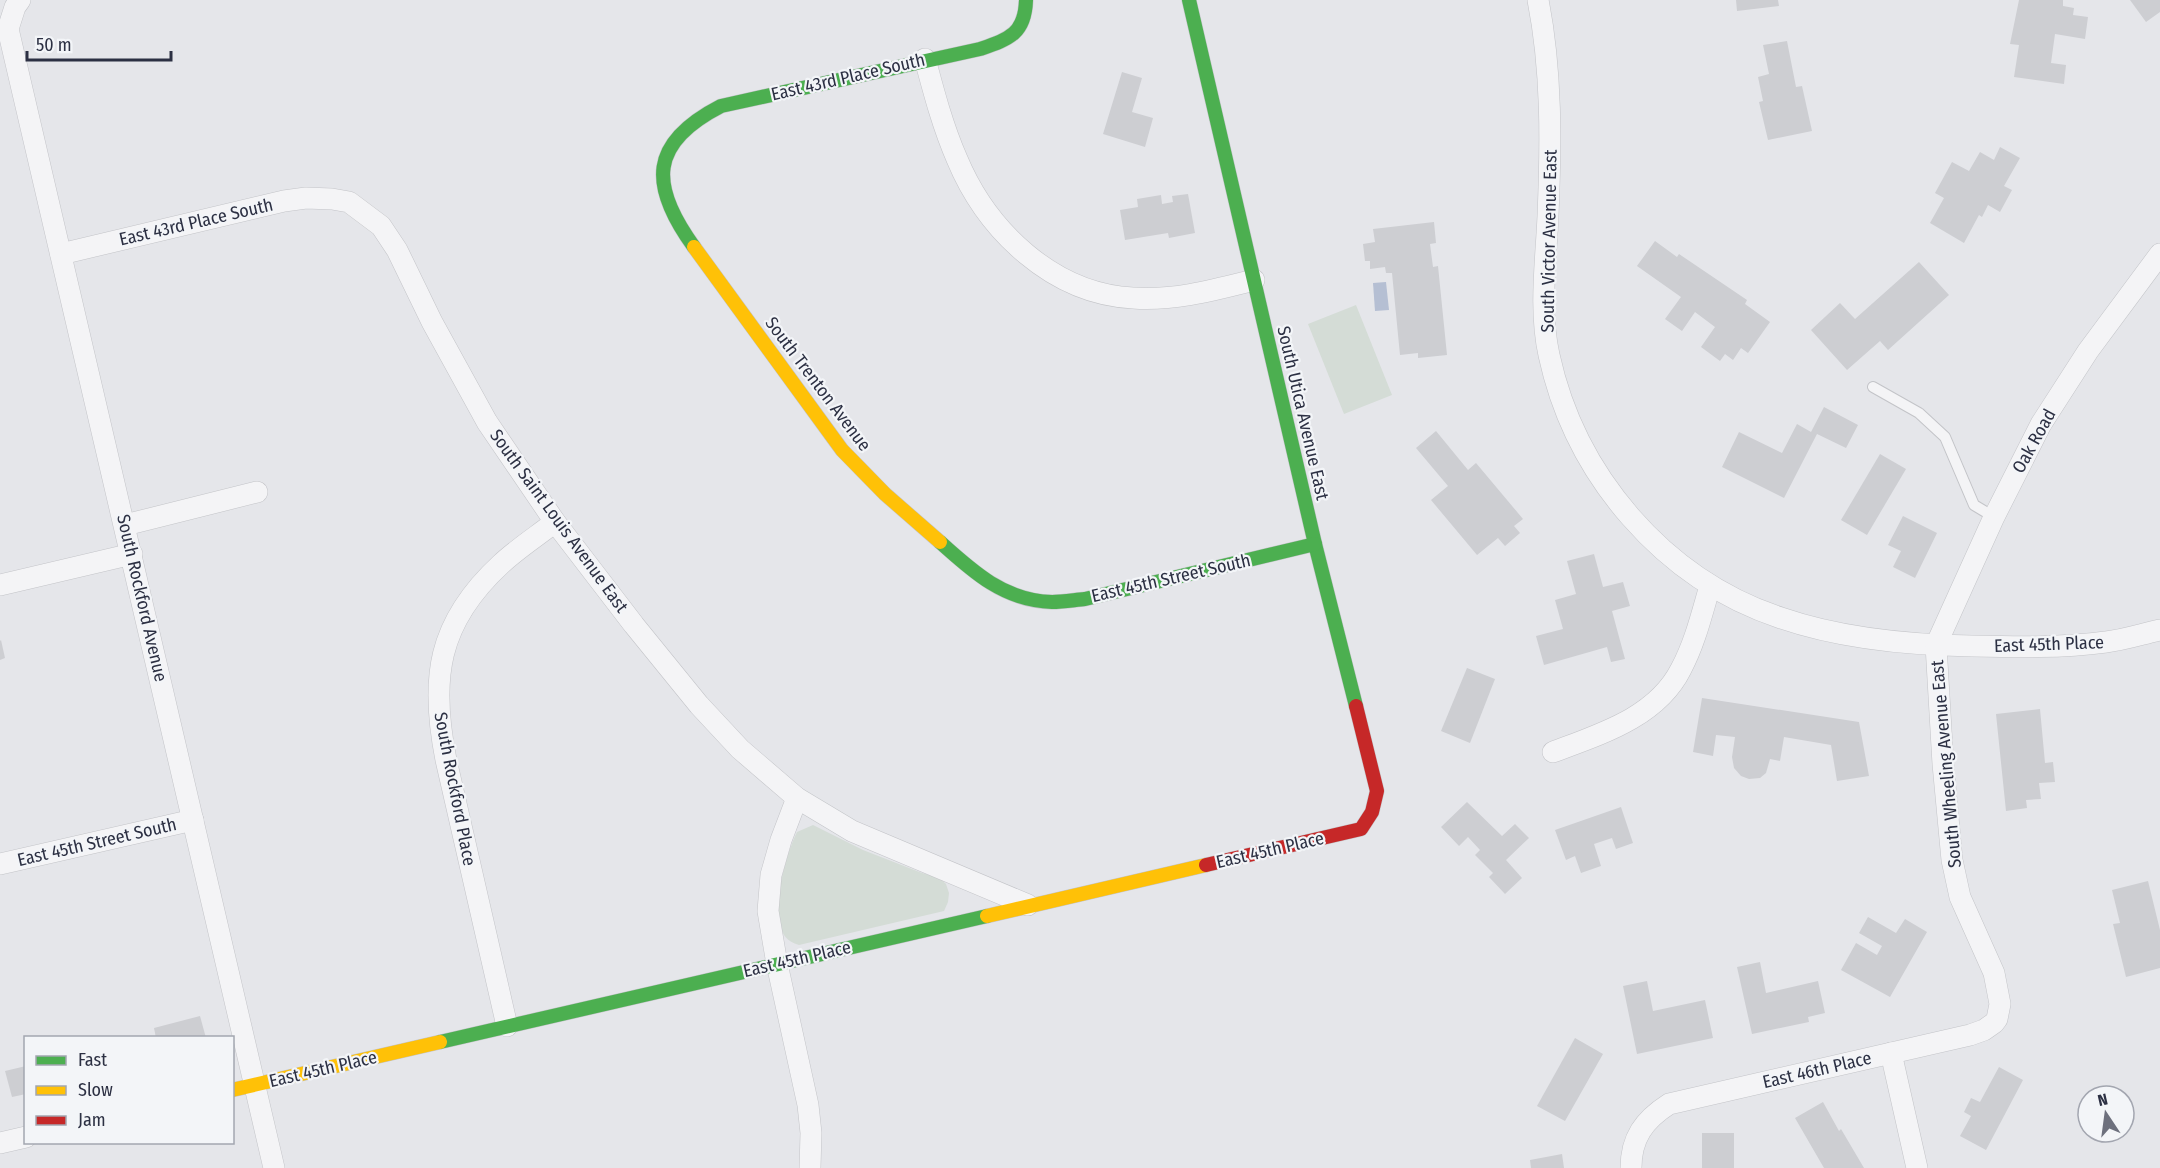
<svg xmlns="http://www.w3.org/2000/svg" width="2160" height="1168" viewBox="0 0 2160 1168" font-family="'Fira Sans Condensed',sans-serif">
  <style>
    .green { fill: #d4dcd6 }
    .water { fill: #b5bfd3 }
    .building { fill: #cdced2 }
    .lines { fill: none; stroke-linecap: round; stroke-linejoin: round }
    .lane-casing { stroke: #c3c4c8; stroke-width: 12 }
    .street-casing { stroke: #c3c4c8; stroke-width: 22 }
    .fast-casing { stroke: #c3c4c8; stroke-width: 15 }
    .slow-casing { stroke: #c3c4c8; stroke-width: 15 }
    .jam-casing { stroke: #c3c4c8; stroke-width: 15 }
    .lane { stroke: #f4f4f6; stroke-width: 10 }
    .street { stroke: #f4f4f6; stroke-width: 21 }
    .fast { stroke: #4caf50; stroke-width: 14 }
    .slow { stroke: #ffc107; stroke-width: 14 }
    .jam { stroke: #c62828; stroke-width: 14 }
    .labels { text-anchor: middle; stroke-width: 4.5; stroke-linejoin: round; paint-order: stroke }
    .street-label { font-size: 18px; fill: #2c3043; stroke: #f3f5f8 }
  </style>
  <rect width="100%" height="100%" fill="#e5e6ea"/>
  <!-- green -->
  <g class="green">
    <polygon points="1356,305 1392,395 1344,414 1308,324"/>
    <path d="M813 825 863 850 922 873 940 878 946 884 949 893 948 902 944 911 799 945C793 943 788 941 784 935 769 913 786 854 797 832Z"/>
  </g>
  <!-- water -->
  <polygon class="water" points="1386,282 1389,310 1375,311 1373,283"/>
  <!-- building -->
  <g class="building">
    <polygon points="1736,0 1778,0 1779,6 1737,11"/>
    <polygon points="2019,0 2063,0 2063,6 2074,8 2073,15 2088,17 2085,39 2055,34 2051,63 2066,65 2064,84 2014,77 2019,45 2010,44"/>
    <polygon points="2130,0 2160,0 2160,12 2146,22"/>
    <polygon points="1787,41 1796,87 1802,86 1812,131 1768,140 1759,102 1763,101 1758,77 1769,74 1763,45"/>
    <polygon points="1122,72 1142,78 1132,112 1153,118 1145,147 1103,134"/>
    <polygon points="2000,147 2020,158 2004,186 2012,190 2000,212 1988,205 1982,217 1979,215 1964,243 1930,223 1944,198 1935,193 1952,162 1969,171 1980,152 1994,160"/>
    <polygon points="1188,194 1195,233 1169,238 1168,233 1125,240 1120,210 1138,207 1137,199 1161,195 1162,204 1173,202 1172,196"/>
    <polygon points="1434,222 1436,243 1430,244 1433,267 1438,266 1447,355 1418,358 1418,353 1400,355 1392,273 1386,273 1385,267 1370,269 1370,261 1365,261 1363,244 1375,242 1373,229"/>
    <polygon points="1655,241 1677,257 1679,254 1747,300 1745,304 1770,322 1748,353 1741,348 1733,360 1725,354 1720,361 1701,347 1715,327 1695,312 1682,331 1665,319 1681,297 1637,266"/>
    <polygon points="1919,262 1949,295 1888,350 1880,341 1847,370 1811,330 1840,303 1855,319"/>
    <polygon points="1824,407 1858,425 1846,448 1817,434 1784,498 1722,467 1739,432 1782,453 1797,424 1811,432"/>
    <polygon points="1436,431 1468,470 1476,463 1523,519 1514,526 1520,533 1505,546 1498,538 1477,555 1431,500 1448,486 1416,448"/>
    <polygon points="1880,454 1906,469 1867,535 1841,520"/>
    <polygon points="1903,516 1937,533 1915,578 1893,567 1901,551 1888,545"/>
    <polygon points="1594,554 1603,587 1623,582 1630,606 1612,611 1625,659 1611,662 1607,647 1544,665 1536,636 1563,629 1555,600 1576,594 1567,561"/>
    <polygon points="1,640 5,658 0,660 0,641"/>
    <polygon points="1467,668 1495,679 1470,743 1441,731"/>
    <polygon points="1702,698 1859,722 1869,776 1837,781 1831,745 1784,737 1780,761 1770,759 1766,773 1760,778 1749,779 1741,776 1734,768 1732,757 1735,737 1716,735 1713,756 1693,752"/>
    <polygon points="2040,709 2045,763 2053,762 2055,782 2039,783 2041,799 2026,800 2027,808 2006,811 1996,714"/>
    <polygon points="1467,802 1502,836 1515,824 1529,838 1506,860 1522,878 1505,894 1489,877 1493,873 1475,855 1480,850 1468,837 1459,846 1441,827"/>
    <polygon points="1621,807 1633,843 1616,849 1612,838 1594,844 1601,866 1581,873 1575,856 1566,860 1555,830"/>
    <polygon points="2148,881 2160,930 2160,968 2126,977 2113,924 2120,923 2112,890"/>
    <polygon points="1868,917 1896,933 1905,919 1927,932 1890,997 1841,970 1856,943 1877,955 1882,946 1859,933"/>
    <polygon points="1760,962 1766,993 1818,981 1825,1013 1808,1017 1809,1022 1752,1034 1737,967"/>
    <polygon points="1647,981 1653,1011 1705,1000 1713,1038 1637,1054 1623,986"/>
    <polygon points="200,1016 206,1038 156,1038 154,1028"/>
    <polygon points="1575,1038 1603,1054 1565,1121 1537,1106"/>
    <polygon points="26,1066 26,1094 12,1097 5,1071"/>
    <polygon points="1999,1067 2023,1080 1986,1150 1960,1136 1971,1116 1964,1112 1971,1098 1980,1102"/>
    <polygon points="1823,1102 1839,1131 1841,1129 1864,1168 1824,1168 1795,1118"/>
    <rect x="1702" y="1133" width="32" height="35"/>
    <polygon points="1562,1154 1564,1168 1531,1168 1530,1160"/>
  </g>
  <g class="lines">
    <!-- lane casing -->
    <g class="lane-casing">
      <polyline id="lane" points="1873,387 1919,413 1945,437 1974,505 1994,517"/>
    </g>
    <!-- street casing -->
    <g class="street-casing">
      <g id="street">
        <polyline points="20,0 15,7 8,29 274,1168"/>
        <path d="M1538 0C1552 71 1551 144 1548 216 1546 261 1539 310 1549 355 1575 475 1663 579 1781 618 1842 639 1908 645 1972 646 2016 647 2062 648 2106 642 2124 640 2142 634 2160 630"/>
        <path d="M925 59C934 93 943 127 957 159 987 231 1053 294 1133 298 1174 301 1214 290 1254 280"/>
        <polyline points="61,254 284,201 306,198 332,199 349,202 381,226 397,250 432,322 487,422 555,522 634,625 699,705 740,749 797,798 852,831 1028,905"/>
        <polyline points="125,525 257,492"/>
        <polyline points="0,585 132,554"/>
        <path d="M1553 752C1601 734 1657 717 1681 669 1695 643 1702 613 1710 586"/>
        <polyline points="797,798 781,840 771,875 768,911 777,964 808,1105 811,1133 810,1168"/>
        <polyline points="0,864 193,820"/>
        <path d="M507 1026 446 760C430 679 437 623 501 564 517 549 537 536 555 522"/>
        <polyline points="1891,1053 1917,1168"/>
        <polyline points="0,1143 26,1137"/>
        <path d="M1631 1168C1631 1138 1644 1120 1669 1104L1970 1035 1984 1030 1994 1023 1997 1019 2000 1004 1994 973 1960 897 1952 860 1943 764 1936 645 1994 517 2041 424 2088 351 2160 254"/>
      </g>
    </g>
    <!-- fast casing -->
    <g class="fast-casing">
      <g id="fast">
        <polyline points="1189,0 1315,544 1356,706"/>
        <path d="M694 247C649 185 649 143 721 106L980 49C1009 39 1025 34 1026 0"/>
        <path d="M940 542C973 572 1005 601 1052 602 1063 602 1074 600 1085 599L1315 544"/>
        <polyline points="440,1042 987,916"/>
      </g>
    </g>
    <!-- slow casing -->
    <g class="slow-casing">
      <g id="slow">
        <polyline points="694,247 842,450 885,494 940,542"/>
        <polyline points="987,916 1206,865"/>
        <polyline points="232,1090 440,1042"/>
      </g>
    </g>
    <!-- jam casing -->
    <g class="jam-casing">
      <polyline id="jam" points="1206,865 1361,829 1372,812 1377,791 1356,706"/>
    </g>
    <!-- lane -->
    <use href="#lane" class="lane"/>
    <!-- street -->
    <use href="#street" class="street"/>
    <!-- fast -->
    <use href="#fast" class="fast"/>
    <!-- slow -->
    <use href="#slow" class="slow"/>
    <!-- jam -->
    <use href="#jam" class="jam"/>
  </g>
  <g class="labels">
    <!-- street labels -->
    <g class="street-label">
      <text transform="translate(848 77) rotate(-13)" y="6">East 43rd Place South</text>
      <text transform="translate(196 222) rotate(-13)" y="6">East 43rd Place South</text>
      <text transform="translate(1549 241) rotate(-89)" y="6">South Victor Avenue East</text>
      <text transform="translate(818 384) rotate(53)" y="6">South Trenton Avenue</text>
      <text transform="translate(1303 413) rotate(77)" y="6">South Utica Avenue East</text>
      <text transform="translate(2034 441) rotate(-61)" y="6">Oak Road</text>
      <text transform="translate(559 521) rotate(54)" y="6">South Saint Louis Avenue East</text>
      <text transform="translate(1171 578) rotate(-13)" y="6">East 45th Street South</text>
      <text transform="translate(142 598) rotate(77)" y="6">South Rockford Avenue</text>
      <text transform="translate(2049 644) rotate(-2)" y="6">East 45th Place</text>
      <text transform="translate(1946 764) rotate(-95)" y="6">South Wheeling Avenue East</text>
      <text transform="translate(455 789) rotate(79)" y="6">South Rockford Place</text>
      <text transform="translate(97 842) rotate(-13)" y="6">East 45th Street South</text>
      <text transform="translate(1270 850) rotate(-13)" y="6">East 45th Place</text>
      <text transform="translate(797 959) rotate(-13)" y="6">East 45th Place</text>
      <text transform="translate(323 1069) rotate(-13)" y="6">East 45th Place</text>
      <text transform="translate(1817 1070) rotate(-13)" y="6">East 46th Place</text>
    </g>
  </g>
  <!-- legend -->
  <rect x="24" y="1036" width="210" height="108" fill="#f3f5f8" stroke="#a3a6b0" stroke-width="1.5"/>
  <rect x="36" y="1056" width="30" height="9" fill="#4caf50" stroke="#a3a6b0" stroke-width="1.5"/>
  <text x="78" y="1066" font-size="18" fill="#2c3043">Fast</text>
  <rect x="36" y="1086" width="30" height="9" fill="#ffc107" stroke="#a3a6b0" stroke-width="1.5"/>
  <text x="78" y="1096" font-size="18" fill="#2c3043">Slow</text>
  <rect x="36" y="1116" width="30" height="9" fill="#c62828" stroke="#a3a6b0" stroke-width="1.5"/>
  <text x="78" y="1126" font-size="18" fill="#2c3043">Jam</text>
  <!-- north arrow -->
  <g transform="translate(2106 1114) rotate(347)"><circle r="28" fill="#f3f5f8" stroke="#a3a6b0" stroke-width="1.5"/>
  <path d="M0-4.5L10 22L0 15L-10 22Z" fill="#6d707d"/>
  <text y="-9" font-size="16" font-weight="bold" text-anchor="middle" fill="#2c3043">N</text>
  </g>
  <!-- scale -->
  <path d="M27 51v9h144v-9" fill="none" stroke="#2c3043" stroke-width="3"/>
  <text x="36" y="51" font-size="18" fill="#2c3043" stroke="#f3f5f8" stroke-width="4.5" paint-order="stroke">50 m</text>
</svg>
